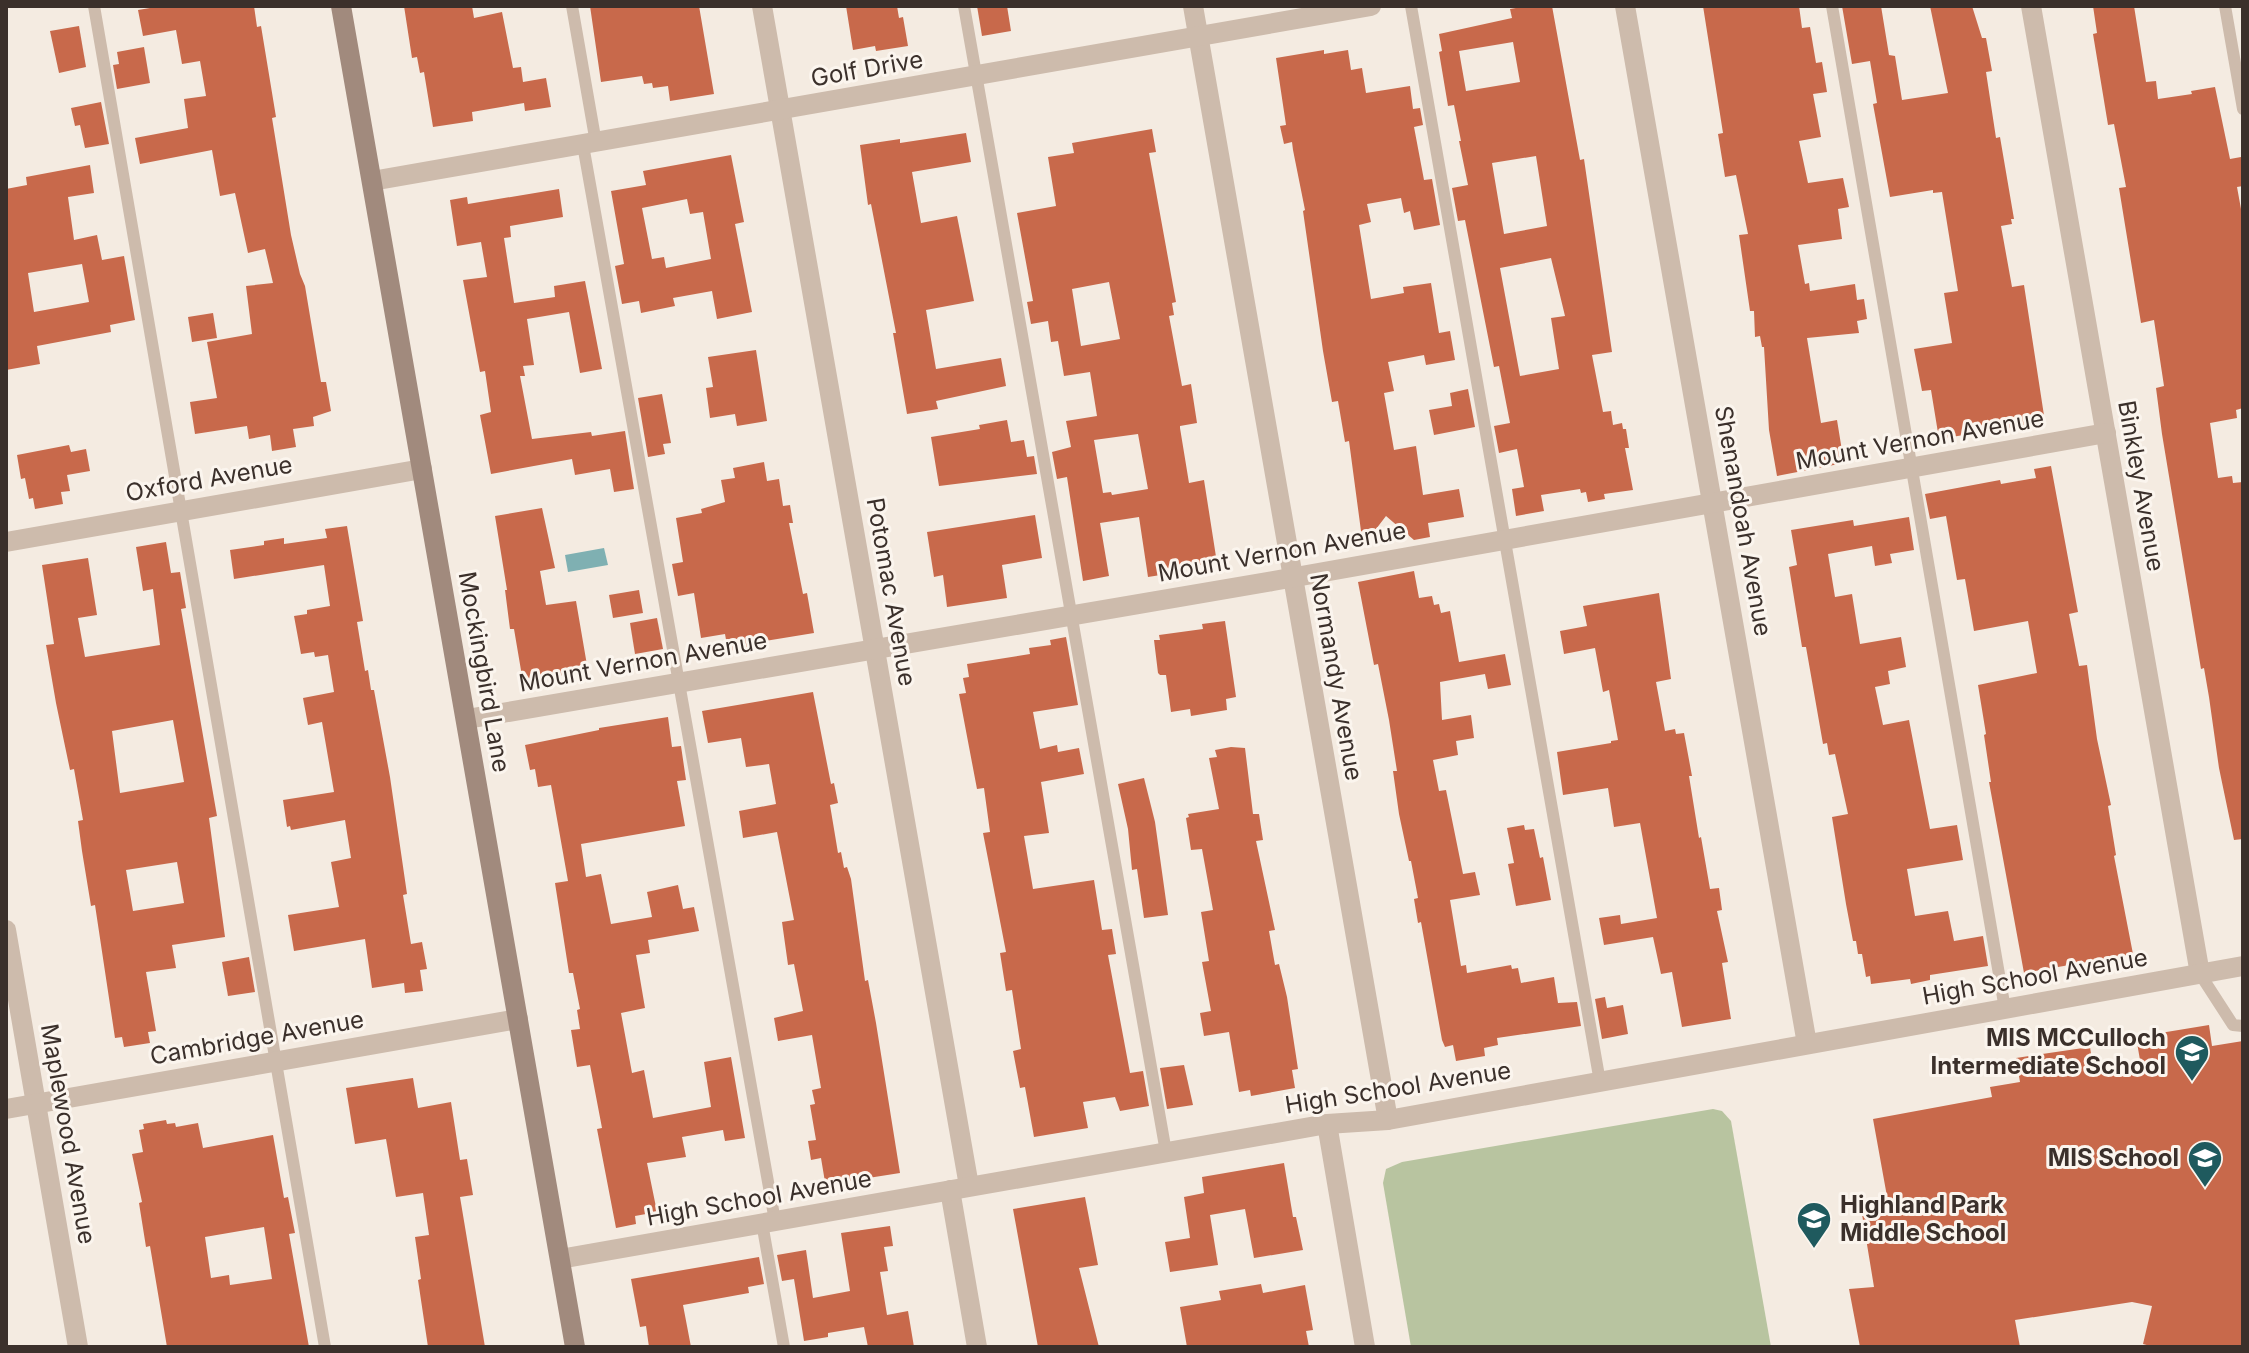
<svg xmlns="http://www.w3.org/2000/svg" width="2249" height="1353" viewBox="0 0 2249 1353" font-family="Inter,sans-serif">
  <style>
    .green { fill: #b8c4a0 }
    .water { fill: #7fb0b2 }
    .building { fill: #c8694b; fill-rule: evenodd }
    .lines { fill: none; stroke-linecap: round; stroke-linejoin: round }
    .service { stroke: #cdbbac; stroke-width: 12 }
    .minor { stroke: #cdbbac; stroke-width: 20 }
    .secondary { stroke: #a18a7d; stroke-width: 20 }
    .labels { text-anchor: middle; stroke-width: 6; stroke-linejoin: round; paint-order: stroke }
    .street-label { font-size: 24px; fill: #3b302b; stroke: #fbf5ee }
    .poi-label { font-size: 24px; font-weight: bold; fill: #3b302b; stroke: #fbf5ee; text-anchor: end }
  </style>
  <rect width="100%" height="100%" fill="#f4ebe1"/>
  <!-- green -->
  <polygon class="green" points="1713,1109 1722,1111 1731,1121 1771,1347 1411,1347 1383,1183 1386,1169 1402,1162"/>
  <!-- water -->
  <polygon class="water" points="604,548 608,565 568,572 565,555"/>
  <!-- building -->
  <g class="building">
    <polygon points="162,6 254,6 257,27 261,26 276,117 272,118 291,235 300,274 305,286 321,382 326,382 331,411 313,417 314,426 293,429 296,447 272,451 270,435 249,439 247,426 195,434 190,402 217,398 207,342 252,334 246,286 273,283 265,249 248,253 235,193 220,196 212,150 140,164 135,138 188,128 184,99 206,96 200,61 182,64 176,30 143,36 138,10"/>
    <polygon points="404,6 472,6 474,18 502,12 513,68 521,67 523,82 546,78 551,107 525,111 524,103 472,112 473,121 433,127 424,72 420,73 417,57 412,58"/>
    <polygon points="590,6 699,6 714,94 670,101 668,86 653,88 652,83 644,84 642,76 601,82"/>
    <polygon points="846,6 897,6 899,18 903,17 908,46 876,51 875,46 853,50"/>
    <polygon points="977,6 1007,6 1011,31 982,36"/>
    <path d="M1527 6H1552L1580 160 1584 159 1612 352 1592 355 1603 412 1611 411 1613 425 1622 423 1623 429H1626L1629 448H1625L1633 490 1604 494 1605 499 1588 502 1586 492 1581 493 1580 489 1541 495 1544 511 1516 516 1512 489 1524 487 1517 449 1499 453 1494 426 1510 423 1499 366 1494 367 1465 220 1458 221 1452 188 1468 185 1459 141H1461L1454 105 1448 106 1439 52 1442 51 1439 34 1512 18 1510 9ZM1513 42 1520 82 1466 91 1459 51ZM1536 156 1547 226 1504 234 1492 163ZM1551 258 1565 316 1551 318 1559 369 1520 376 1500 268Z"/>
    <polygon points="1703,6 1799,6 1802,28 1810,27 1816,63 1822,62 1827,92 1813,94 1821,137 1799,141 1808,183 1843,178 1849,207 1838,209 1842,239 1798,245 1805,284 1809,283 1810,291 1855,284 1857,300 1864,299 1867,319 1857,321 1859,333 1807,338 1821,423 1837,420 1844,463 1777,476 1769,430 1764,347 1762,347 1760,336 1755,337 1754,311 1750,311 1739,235 1748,234 1736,175 1725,177 1718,134 1723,133"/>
    <polygon points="1842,6 1881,6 1889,55 1895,56 1902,100 1948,93 1930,6 1972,6 1982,38 1986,38 1992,71 1986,72 1996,138 2000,137 2014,219 2011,219 2012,224 2001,226 2012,287 2024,285 2045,422 1939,439 1931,390 1922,391 1914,349 1952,343 1944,293 1958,291 1942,192 1933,193 1933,190 1890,197 1873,104 1877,103 1870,61 1852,64"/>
    <polygon points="2093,6 2134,6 2146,82 2156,81 2158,99 2192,94 2191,91 2215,87 2230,159 2241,157 2243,186 2237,187 2243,220 2243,408 2236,410 2237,418 2210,423 2218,478 2232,476 2233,483 2243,482 2243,839 2234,840 2219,768 2209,697 2204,668 2201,669 2162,434 2156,388 2164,386 2154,320 2141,323 2119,188 2126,187 2114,124 2108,125 2093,34 2097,33"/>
    <polygon points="79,26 86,67 59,73 50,31"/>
    <polygon points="144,47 150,83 117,89 113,65 119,64 117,52"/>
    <polygon points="1324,50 1324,54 1348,50 1351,70 1362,68 1366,93 1410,86 1413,109 1420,108 1423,125 1414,127 1424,180 1432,179 1440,225 1414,230 1410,211 1404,213 1401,198 1367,204 1371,222 1359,225 1371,299 1404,293 1403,287 1431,283 1439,333 1450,331 1455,360 1426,365 1424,355 1388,362 1394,391 1384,393 1394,450 1416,446 1423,495 1459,489 1464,517 1428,523 1430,537 1414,540 1386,516 1363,546 1349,441 1345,442 1338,401 1332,402 1323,351 1303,211 1305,210 1293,150 1292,142 1284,144 1280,126 1286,125 1276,58"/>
    <polygon points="101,102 109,144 85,148 80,125 75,126 71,108"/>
    <path d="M1152 129 1156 152 1149 153 1176 302 1172 303 1174 315 1169 316 1182 386 1191 384 1197 423 1180 426V428L1189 483 1204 480 1217 563 1166 569 1167 574 1148 577 1139 517 1100 523 1109 576 1083 581 1067 477 1057 479 1052 452 1071 447 1066 421 1097 416 1090 372 1064 376 1058 341 1051 342 1048 321 1031 324 1027 302 1033 301 1017 213 1056 206 1048 157 1074 153 1072 143ZM1109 282 1120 339 1081 346 1072 289ZM1138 434 1148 489 1112 495 1111 492 1103 493 1094 440Z"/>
    <polygon points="966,133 971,162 912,172 921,223 957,216 974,301 926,310 936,369 1001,358 1006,386 936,401 938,409 907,414 893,333 896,333 871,204 868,205 860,145 900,139 900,143"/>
    <path d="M731 155 744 222 735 224 752 312 717 319 712 291 673 298 675 306 641 313 639 301 622 304 615 266 624 264 611 191 646 185 643 171ZM687 199 690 214 703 212 711 259 666 268 664 257 652 259 642 208Z"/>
    <path d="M90 165 94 193 68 197 74 240 97 235 102 260 124 256 135 320 110 325 111 332 37 346 40 364 6 370V189L27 185 26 177ZM82 264 89 302 34 312 28 273Z"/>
    <polygon points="559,189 563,217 510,226 511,237 504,238 514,303 555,297 554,286 585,281 602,369 580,373 569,312 527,319 534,365 523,366 525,376 520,376 532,439 591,432 592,436 625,431 634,489 614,492 610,469 575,475 572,459 491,474 480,415 491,412 485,371 480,372 463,280 487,277 481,242 457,246 450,200 467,197 468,204"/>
    <polygon points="213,313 217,338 192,342 188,317"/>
    <polygon points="756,350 767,421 737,426 735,414 710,418 706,388 713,387 708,357"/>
    <polygon points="1468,389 1475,427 1434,435 1429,410 1452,406 1450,393"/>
    <polygon points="662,394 671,443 663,444 665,454 648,457 638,398"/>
    <polygon points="1007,420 1011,442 1024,440 1027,457 1034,456 1037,474 939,486 931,437 980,429 979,425"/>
    <polygon points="69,445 71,452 86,449 90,471 67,475 70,491 61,492 63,504 35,509 33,498 29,499 25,478 21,479 17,455"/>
    <polygon points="764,462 767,481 779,479 783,506 790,505 793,523 789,523 803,594 807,593 814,633 752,643 752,647 728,651 725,634 701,638 694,593 678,596 672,564 683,562 676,518 702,513 701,509 725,502 721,480 735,478 733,468"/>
    <polygon points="2051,466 2078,612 2069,614 2079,666 2087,665 2097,739 2111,805 2108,806 2116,855 2114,856 2133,954 2024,973 1989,782 1991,782 1984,735 1986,734 1978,685 2037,673 2028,621 1974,631 1965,579 1957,580 1946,516 1930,519 1925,494 2000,480 2001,484 2036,478 2034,469"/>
    <polygon points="542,508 555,568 540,571 546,605 576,601 588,671 523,682 514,629 510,629 505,590 507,590 495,516"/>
    <polygon points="1035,515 1042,558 1002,565 1007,598 947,607 943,575 934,577 927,532"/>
    <polygon points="1909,517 1914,550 1890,554 1892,563 1875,566 1872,546 1828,554 1835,597 1852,594 1860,644 1901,637 1906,667 1888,671 1890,684 1875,687 1883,725 1909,720 1930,829 1957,825 1963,860 1907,869 1915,916 1948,911 1954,941 1983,936 1988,966 1930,975 1930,980 1911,984 1910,979 1871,984 1870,976 1866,977 1862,954 1858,954 1856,941 1853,941 1846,904 1832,817 1848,814 1835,754 1829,755 1827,743 1823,744 1806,647 1802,647 1789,567 1797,565 1791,530 1853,520 1854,526"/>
    <polygon points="347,526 363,621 357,622 365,671 368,670 371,690 374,690 390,777 407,894 403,895 411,944 422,942 427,969 420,970 423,991 405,993 404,983 372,988 365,939 294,951 288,915 339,907 331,862 351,858 345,820 291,830 290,826 287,827 283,800 334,792 322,722 308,725 303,698 334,692 328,655 315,657 314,652 301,654 294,616 307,614 307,610 330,606 324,565 234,579 230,550 264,545 264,541 284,538 284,544 327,538 325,529"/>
    <path d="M166 542 171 573 180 572 186 608 181 609 217 816 209 818 225 937 172 945 176 968 146 972 156 1031 148 1032 150 1043 124 1047 122 1037 115 1038 95 905 91 906 82 851 78 821 83 820 74 769 70 770 56 703 46 645 54 644 42 565 88 558 97 615 78 618 85 657 160 645 153 589 143 591 136 547ZM173 720 184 782 120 793 112 731ZM177 862 184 903 133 911 126 870Z"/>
    <polygon points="1414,571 1419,598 1432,596 1434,605 1439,604 1441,613 1450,611 1459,662 1505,654 1511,685 1488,689 1485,674 1440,682 1442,720 1471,715 1474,738 1456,741 1458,755 1433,760 1439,791 1446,790 1463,874 1475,872 1480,895 1450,900 1461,966 1466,965 1467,973 1511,965 1512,969 1518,968 1521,983 1554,977 1558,1003 1577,1002 1581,1026 1497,1038 1498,1045 1484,1048 1485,1056 1456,1061 1453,1045 1445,1047 1442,1040 1421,922 1418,923 1414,899 1418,898 1411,861 1409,861 1399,814 1393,771 1397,771 1389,720 1378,664 1374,665 1358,582"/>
    <polygon points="639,590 643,613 613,618 609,595"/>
    <polygon points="1659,593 1671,679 1656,682 1665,731 1675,729 1676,734 1684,733 1692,776 1689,776 1699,838 1701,837 1710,889 1719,888 1722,910 1717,911 1728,962 1722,963 1731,1019 1682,1027 1672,972 1661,974 1653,937 1604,945 1599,918 1620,915 1621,924 1657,918 1640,823 1614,827 1608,788 1563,795 1557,752 1611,743 1611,741 1618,740 1609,690 1603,692 1595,648 1564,654 1560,631 1587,626 1583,606"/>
    <polygon points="657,618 663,649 635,654 630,623"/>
    <polygon points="1225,621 1236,697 1226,699 1227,710 1191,716 1190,709 1171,712 1166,675 1160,675 1158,673 1154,640 1160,640 1159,635 1203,629 1202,624"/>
    <polygon points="1066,637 1078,705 1033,712 1040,749 1057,745 1058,752 1079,748 1084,774 1041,782 1049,833 1024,836 1033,889 1094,880 1102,930 1112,929 1116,954 1108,955 1130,1073 1143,1071 1149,1106 1120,1111 1115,1097 1083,1102 1088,1128 1034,1137 1025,1087 1020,1088 1013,1051 1021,1049 1012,990 1006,991 1000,953 1006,952 983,833 990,832 984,788 977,789 959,694 966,693 963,678 969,677 967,664 1030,654 1029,648 1051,645 1050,640"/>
    <polygon points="813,692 831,784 834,783 838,803 830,805 838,853 841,852 844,868 847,867 851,879 865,981 868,980 876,1023 900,1173 830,1184 830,1181 825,1182 821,1158 811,1160 808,1141 816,1140 810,1105 815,1104 812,1090 821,1088 812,1035 778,1041 774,1018 803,1011 794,964 788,965 782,922 794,920 777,832 743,838 740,817 739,811 776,804 769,764 746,767 741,738 708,743 702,711"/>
    <polygon points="668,717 672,747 681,746 686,780 677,781 685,826 581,844 586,877 601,874 611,924 652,917 647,892 678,885 683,909 694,907 699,931 648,940 650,953 636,955 645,1008 621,1013 632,1073 644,1070 653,1118 711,1107 704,1062 731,1057 745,1138 725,1141 723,1130 682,1137 686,1157 647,1163 657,1212 635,1216 636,1224 616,1228 597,1129 602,1128 590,1065 577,1067 571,1030 580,1029 577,1010 580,1009 573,973 569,973 555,883 568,881 551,785 538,787 535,769 530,770 525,745 599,730 599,728"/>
    <polygon points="1231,747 1245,748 1253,814 1259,814 1263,840 1256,841 1275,930 1269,931 1275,965 1279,964 1287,997 1298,1069 1292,1070 1295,1088 1251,1096 1250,1090 1239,1092 1229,1032 1204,1036 1200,1013 1211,1011 1202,962 1209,961 1201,912 1213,910 1202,849 1191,850 1186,818 1189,817 1188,814 1219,809 1209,758 1217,757 1215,750"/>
    <polygon points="1144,778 1155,822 1168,915 1144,918 1137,869 1132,870 1128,829 1118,784"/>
    <polygon points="1524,825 1525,830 1534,829 1540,858 1543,857 1551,900 1516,906 1508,864 1514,863 1507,828"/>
    <polygon points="249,957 255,992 228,996 222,962"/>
    <polygon points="1605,997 1607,1008 1623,1005 1628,1034 1602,1039 1595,999"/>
    <polygon points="2209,1025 2212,1046 2243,1041 2243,1347 2154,1347 2143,1344 2152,1306 2132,1302 2015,1320 2020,1347 1860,1347 1849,1289 1874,1287 1861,1208 1888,1202 1873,1119 1992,1097 1990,1087 2020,1082 2016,1058 2090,1047 2093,1067 2140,1060 2136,1037"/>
    <polygon points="1184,1065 1193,1105 1167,1109 1160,1068"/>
    <polygon points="413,1078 418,1108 451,1102 460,1160 467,1159 473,1195 460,1197 485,1347 428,1347 418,1280 421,1279 415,1237 429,1235 423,1193 396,1197 386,1139 355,1144 346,1088"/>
    <path d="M166 1120 167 1124 175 1123 176 1127 198 1123 203 1148 273 1135 284 1198 288 1197 295 1233 289 1234 309 1347H167L150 1246 146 1247 139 1203 142 1202 132 1154 143 1152 139 1130 144 1129 143 1124ZM264 1227 272 1279 230 1285 229 1275 211 1278 205 1237Z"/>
    <polygon points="1284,1163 1293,1217 1296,1217 1303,1250 1254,1258 1245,1209 1210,1215 1218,1265 1170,1272 1165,1242 1190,1238 1184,1197 1204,1193 1202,1177"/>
    <polygon points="1085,1197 1098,1265 1079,1268 1099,1347 1038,1347 1013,1209"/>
    <polygon points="890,1226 893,1246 884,1247 888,1271 880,1272 887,1315 908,1311 914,1347 868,1347 864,1327 828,1333 828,1337 804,1341 794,1279 782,1281 777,1255 806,1250 813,1298 850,1291 841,1233"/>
    <polygon points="759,1257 764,1284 748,1287 749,1293 683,1305 691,1347 649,1347 646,1326 640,1327 631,1279"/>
    <polygon points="1261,1284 1263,1293 1305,1285 1313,1330 1306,1331 1309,1347 1187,1347 1180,1307 1221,1300 1219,1291"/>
  </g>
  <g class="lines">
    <!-- service -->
    <g class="service">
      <polyline points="94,6 325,1347"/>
      <polyline points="572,6 596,143"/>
      <polyline points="964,6 1166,1152"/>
      <polyline points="1411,6 1600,1082"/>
      <polyline points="1832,6 2005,1009"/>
      <polyline points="2225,6 2243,109"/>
      <polyline points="583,145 775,1221"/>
      <polyline points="2200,974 2233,1025 2243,1026"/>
      <polyline points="762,1223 784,1347"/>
    </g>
    <!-- minor -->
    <g class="minor">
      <polyline points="762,6 969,1186"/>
      <polyline points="1193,6 1388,1120"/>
      <polyline points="1625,6 1807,1044"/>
      <polyline points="2031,6 2200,974"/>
      <polyline points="372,181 1371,6"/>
      <polyline points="6,542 422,469"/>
      <polyline points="467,719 1273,581 2106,433"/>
      <polyline points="6,930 78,1347"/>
      <polyline points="6,1109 518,1019"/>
      <polyline points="1327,1124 1365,1347"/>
      <polyline points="950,1190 977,1347"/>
      <polyline points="560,1259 1327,1124 1388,1120 2243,966"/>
    </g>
    <!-- secondary -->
    <polyline class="secondary" points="341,6 575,1347"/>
  </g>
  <!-- icons -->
  <defs>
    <g id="school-pin" transform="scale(1.8)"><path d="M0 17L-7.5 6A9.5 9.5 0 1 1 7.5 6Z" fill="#1f5a5e" stroke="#fbf5ee"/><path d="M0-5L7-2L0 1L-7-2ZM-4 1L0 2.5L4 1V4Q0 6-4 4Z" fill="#fff"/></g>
  </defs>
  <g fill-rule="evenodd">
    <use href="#school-pin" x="2192" y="1052"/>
    <use href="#school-pin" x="2205" y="1158"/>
    <use href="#school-pin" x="1814" y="1219"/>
  </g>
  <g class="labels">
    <!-- street labels -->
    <g class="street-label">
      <text transform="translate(867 69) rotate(-10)" y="8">Golf Drive</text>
      <text transform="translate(1920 440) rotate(-10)" y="8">Mount Vernon Avenue</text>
      <text transform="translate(209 479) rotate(-10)" y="8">Oxford Avenue</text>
      <text transform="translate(2141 486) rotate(80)" y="8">Binkley Avenue</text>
      <text transform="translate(1743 521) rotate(80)" y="8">Shenandoah Avenue</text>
      <text transform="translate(1282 552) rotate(-10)" y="8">Mount Vernon Avenue</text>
      <text transform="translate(891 592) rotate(80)" y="8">Potomac Avenue</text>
      <text transform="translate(643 662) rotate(-10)" y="8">Mount Vernon Avenue</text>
      <text transform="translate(484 672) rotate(80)" y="8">Mockingbird Lane</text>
      <text transform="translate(1336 677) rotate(80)" y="8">Normandy Avenue</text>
      <text transform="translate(2035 977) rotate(-10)" y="8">High School Avenue</text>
      <text transform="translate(257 1038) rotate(-10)" y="8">Cambridge Avenue</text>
      <text transform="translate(1398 1088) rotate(-9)" y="8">High School Avenue</text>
      <text transform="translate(68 1134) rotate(80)" y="8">Maplewood Avenue</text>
      <text transform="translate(759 1198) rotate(-10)" y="8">High School Avenue</text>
    </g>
    <!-- poi labels -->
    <g class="poi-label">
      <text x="2166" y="1046">MIS MCCulloch<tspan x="2166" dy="28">Intermediate School</tspan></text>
      <text x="2179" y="1166">MIS School</text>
      <text x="1840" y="1213" text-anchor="start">Highland Park<tspan x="1840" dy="28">Middle School</tspan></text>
    </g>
  </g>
  <!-- border -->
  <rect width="2249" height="1353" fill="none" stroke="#3b302b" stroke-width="16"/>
</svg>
